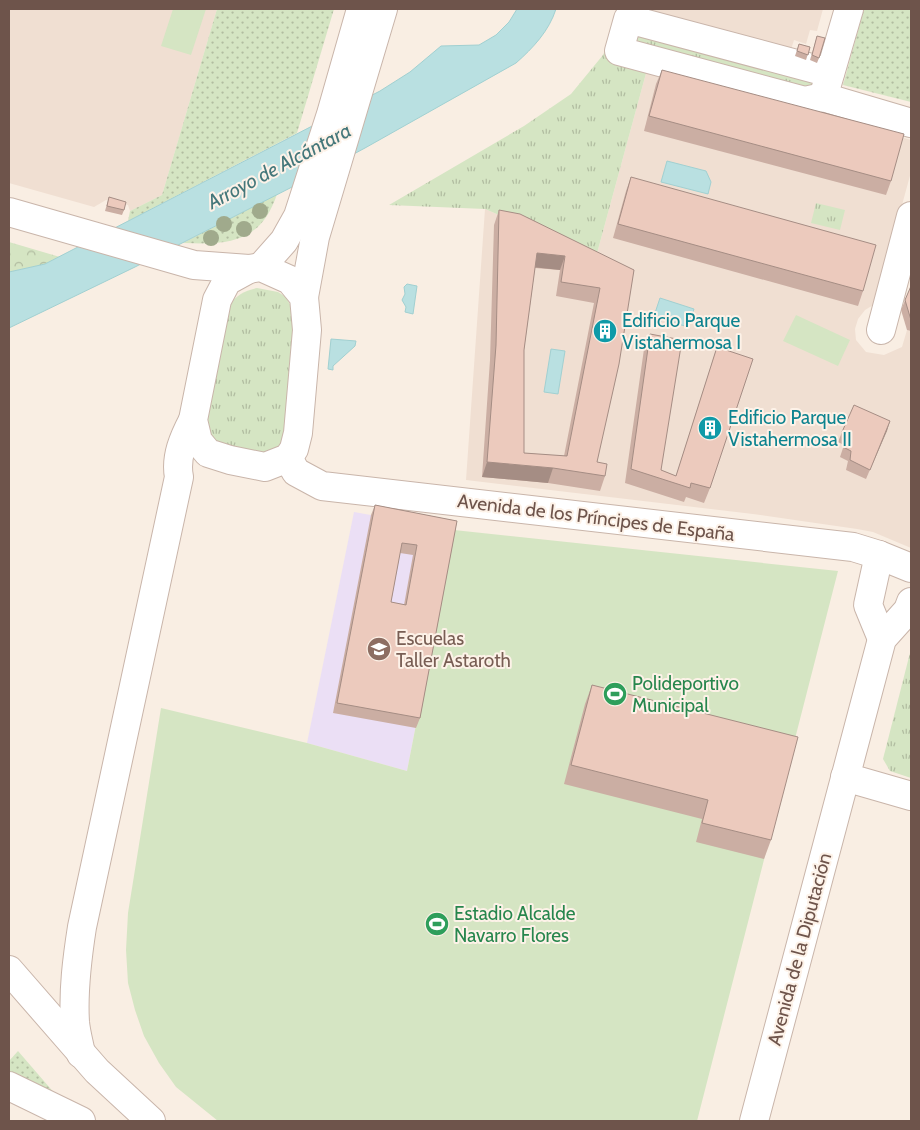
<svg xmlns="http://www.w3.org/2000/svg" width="920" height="1130" viewBox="0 0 920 1130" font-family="Cabin,sans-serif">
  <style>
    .residential { fill: #f0dfd2 }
    .education { fill: #ebdff5 }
    .grass { fill: url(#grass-dots) }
    .forest { fill: url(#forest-crowns) }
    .park { fill: url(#park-tufts) }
    .garden { fill: #d5e5c3 }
    .water { fill: #b9e0e1; stroke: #a1d0d1 }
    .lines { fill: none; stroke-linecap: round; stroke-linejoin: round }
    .minor-casing { stroke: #c9b5aa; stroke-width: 30 }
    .minor { stroke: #fff; stroke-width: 28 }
    .tree { fill: #a0aa8c }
    .wall { fill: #cbaea3; fill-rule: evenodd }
    .shaded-wall { fill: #a58d84 }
    .building { fill: #eccabd; stroke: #a58d84; fill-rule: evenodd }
    .labels { text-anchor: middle; stroke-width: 4; stroke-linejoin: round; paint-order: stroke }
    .culture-label { font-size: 19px; fill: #0d838f; stroke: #fdf2e8; text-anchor: start }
    .street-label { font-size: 19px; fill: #6e544b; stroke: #fdf2e8 }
    .education-label { font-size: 19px; fill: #785e54; stroke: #fdf2e8; text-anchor: start }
    .leisure-label { font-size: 19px; fill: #27864d; stroke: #fdf2e8; text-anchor: start }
    .water-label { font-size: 20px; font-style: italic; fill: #44777a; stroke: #fdf2e8 }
  </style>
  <defs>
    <pattern id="grass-dots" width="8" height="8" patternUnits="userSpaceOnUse" patternTransform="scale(1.25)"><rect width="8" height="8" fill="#d5e5c3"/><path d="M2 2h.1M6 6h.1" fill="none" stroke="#b1bca0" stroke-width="1.8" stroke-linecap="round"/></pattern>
    <pattern id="forest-crowns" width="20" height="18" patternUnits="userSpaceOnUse" patternTransform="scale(1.25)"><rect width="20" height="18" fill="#d5e5c3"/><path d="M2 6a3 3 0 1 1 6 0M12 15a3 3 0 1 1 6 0" fill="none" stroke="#b1bca0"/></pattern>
    <pattern id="park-tufts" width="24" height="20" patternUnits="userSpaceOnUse" patternTransform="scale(1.25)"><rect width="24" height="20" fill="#d5e5c3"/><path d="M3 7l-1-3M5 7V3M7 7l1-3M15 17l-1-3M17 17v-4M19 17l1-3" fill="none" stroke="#b1bca0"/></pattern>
  </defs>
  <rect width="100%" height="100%" fill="#f9eee3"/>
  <!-- residential -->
  <g class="residential">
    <polygon points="9,9 217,9 162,195 130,211 128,205 106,200 94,207 9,183"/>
    <polygon points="621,9 823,9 817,31 810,30 806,44 794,40 789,56"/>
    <polygon points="648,66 911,140 911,172 875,304 865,310 858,319 855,329 856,340 866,352 884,355 902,347 907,330 911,331 911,548 873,532 857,529 753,514 466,480 485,209 596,257"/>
  </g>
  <!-- education -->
  <polygon class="education" points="354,512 454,530 407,771 307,743"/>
  <!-- grass -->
  <g class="grass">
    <polygon points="217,9 334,9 297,133 128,221 130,211 162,195"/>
    <polygon points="864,9 911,9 911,102 843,85"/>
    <path d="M277 194C261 243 228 245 183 243Z"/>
    <polygon points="18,1051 56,1095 9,1078 9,1061"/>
  </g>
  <!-- forest -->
  <polygon class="forest" points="9,242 60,257 45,264 9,272"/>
  <!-- park -->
  <g class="park">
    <polygon points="618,25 825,66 814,114 648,66 596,257 485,209 389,205 524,126 571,94 603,55"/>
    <polygon points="816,203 845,210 840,230 811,223"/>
    <path d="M257 288 278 292 286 297 296 316 290 430 279 449 260 456 216 446 205 424 229 305C237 295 244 291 257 288Z"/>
    <polygon points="911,649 911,778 890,771 883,759"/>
  </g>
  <!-- garden -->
  <g class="garden">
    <polygon points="173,9 206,9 191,55 161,46"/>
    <polygon points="716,49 754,62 758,71 756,78 710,70"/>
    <polygon points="796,315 850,340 838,366 783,341"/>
    <polygon points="454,530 838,571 697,1121 218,1121 176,1087 159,1063 144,1036 135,1010 128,983 126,950 128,913 161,708 307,743 407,771"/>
  </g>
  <!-- water -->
  <g class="water">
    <path d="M517 9H556C549 31 533 48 516 63L365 148 296 185 135 267 9 328V272L45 264 380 91 410 72 441 46 479 45 496 35 509 22Z"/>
    <polygon points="667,161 706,171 711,182 708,194 661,182"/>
    <polygon points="407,284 417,286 413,314 405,312 406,307 402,300 405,294 404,287"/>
    <polygon points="660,298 694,309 688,327 662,319 661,322 653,319"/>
    <polygon points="331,339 356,341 355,346 333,366 333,370 328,369"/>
    <polygon points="551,349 565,351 558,394 544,392"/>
  </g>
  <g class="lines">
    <!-- minor casing -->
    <g class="minor-casing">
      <g id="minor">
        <polyline points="830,73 628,19 619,51 805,101 823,97 911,123"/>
        <polyline points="825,91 849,9"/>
        <polyline points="9,212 194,265 249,269"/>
        <polygon points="261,267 290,280 304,297 307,330 298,433 294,449 288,458 265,467 230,460 208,453 198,441 193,420 217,300 227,281 249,269"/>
        <polyline points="261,267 284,241 298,216 331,114 361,9"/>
        <polyline points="304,297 315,237 383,9"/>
        <polyline points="881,330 911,216"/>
        <polyline points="288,458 296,472 322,486 853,547 879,555 911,568"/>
        <polyline points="879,555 868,605 882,639"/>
        <polyline points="845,777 911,796"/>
        <polyline points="9,970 97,1071 151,1121"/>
        <path d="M81 1054C79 1043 76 1033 75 1022 73 990 77 959 82 927L179 477C175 457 184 437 193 420"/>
        <polyline points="9,1086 81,1121"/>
        <polyline points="754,1121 882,639 908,610 911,602"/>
      </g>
    </g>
    <!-- minor -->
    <use href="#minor" class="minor"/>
  </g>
  <!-- trees -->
  <g class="tree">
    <circle cx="260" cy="211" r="8"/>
    <circle cx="224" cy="224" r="8"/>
    <circle cx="244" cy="229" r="8"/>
    <circle cx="211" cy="238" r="8"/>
  </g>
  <!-- wall -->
  <g class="wall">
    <polygon points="817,36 819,58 817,63 810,60"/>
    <polygon points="799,44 810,47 806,60 795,56"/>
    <polygon points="662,70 891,181 886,195 644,131 656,84"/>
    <polygon points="631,177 863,291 858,306 613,238 626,191"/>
    <polygon points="109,197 124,210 122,215 105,211"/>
    <path d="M499 210 634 270 597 462 605 476 600 491 548 483 482 477 490 360 494 225ZM535 268 560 270 556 296 594 303 564 456 524 453V350Z"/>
    <polygon points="911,286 911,331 907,330 901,310"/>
    <polygon points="650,334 661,470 676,476 717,347 710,488 704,503 686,497 684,502 625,483 644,349"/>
    <polygon points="890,421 866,479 846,470 848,461 840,457 844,445 838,442 842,432"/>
    <path d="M375 505 457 521 420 718 416 728 333 713 371 515ZM400 553 413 555 404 605 391 602Z"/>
    <polygon points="592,685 771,840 764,859 696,842 702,819 564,784 585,704"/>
  </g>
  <!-- shaded-wall -->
  <g class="shaded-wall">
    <polygon points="537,253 565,256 560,270 532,267"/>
    <polygon points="890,421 887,431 866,479 870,470"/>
    <polygon points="487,462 553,468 548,483 482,477"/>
  </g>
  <!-- building -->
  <g class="building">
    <polygon points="817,36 825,38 819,58 812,55"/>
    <polygon points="799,44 810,47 808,55 797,51"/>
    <polygon points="662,70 904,134 891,181 649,116"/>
    <polygon points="631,177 876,245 863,291 618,224"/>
    <polygon points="109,197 126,202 124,210 107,206"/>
    <path d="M499 210 520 214 634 270 619 364 597 462 607 464 605 476 553 468 487 462 496 345ZM537 253 565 256 561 282 600 288 567 456 524 453V350Z"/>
    <polygon points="911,286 911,320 905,300"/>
    <polygon points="650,334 682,340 661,470 676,476 717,347 753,359 710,488 691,483 690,488 631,469"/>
    <polygon points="854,405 890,421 870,470 850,460 851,451 843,447 849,435 842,432"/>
    <path d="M375 505 457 521 420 718 337 703ZM402 543 417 545 406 605 391 602Z"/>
    <polygon points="592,685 798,737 771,840 702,823 708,800 571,765"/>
  </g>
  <!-- icons -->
  <defs>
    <g id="building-disc" transform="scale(1.25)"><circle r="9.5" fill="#0f9aa8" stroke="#fdf2e8"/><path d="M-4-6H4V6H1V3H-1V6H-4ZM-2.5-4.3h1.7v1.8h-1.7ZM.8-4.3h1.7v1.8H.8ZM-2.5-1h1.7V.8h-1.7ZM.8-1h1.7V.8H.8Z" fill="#fff"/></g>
    <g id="university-disc" transform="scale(1.25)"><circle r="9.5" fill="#8d6e63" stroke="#fdf2e8"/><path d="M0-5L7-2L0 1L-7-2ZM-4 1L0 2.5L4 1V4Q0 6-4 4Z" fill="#fff"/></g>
    <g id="stadium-disc" transform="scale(1.25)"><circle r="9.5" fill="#2e9e5b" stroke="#fdf2e8"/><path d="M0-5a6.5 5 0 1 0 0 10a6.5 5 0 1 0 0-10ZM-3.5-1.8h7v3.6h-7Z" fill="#fff"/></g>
  </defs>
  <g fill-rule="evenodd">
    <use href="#building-disc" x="605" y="331"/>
    <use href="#building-disc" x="710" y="428"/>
    <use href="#university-disc" x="379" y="649"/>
    <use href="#stadium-disc" x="615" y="694"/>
    <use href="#stadium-disc" x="437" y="924"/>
  </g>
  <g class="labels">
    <!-- culture labels -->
    <g class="culture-label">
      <text x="622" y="327">Edificio Parque<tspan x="622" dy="22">Vistahermosa I</tspan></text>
      <text x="728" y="424">Edificio Parque<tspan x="728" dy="22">Vistahermosa II</tspan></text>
    </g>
    <!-- street labels -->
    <g class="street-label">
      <text transform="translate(596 517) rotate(7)" y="7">Avenida de los Príncipes de España</text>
      <text transform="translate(799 949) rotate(-75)" y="7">Avenida de la Diputación</text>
    </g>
    <!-- education labels -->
    <g class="education-label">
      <text x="396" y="645">Escuelas<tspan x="396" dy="22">Taller Astaroth</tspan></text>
    </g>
    <!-- leisure labels -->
    <g class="leisure-label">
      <text x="632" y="690">Polideportivo<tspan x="632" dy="22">Municipal</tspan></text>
      <text x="454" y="920">Estadio Alcalde<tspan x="454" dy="22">Navarro Flores</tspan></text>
    </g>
    <!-- water labels -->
    <g class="water-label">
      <text transform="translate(279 166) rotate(-28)" y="7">Arroyo de Alcántara</text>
    </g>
  </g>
  <!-- border -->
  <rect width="920" height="1130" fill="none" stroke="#6e544b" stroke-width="20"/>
</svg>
